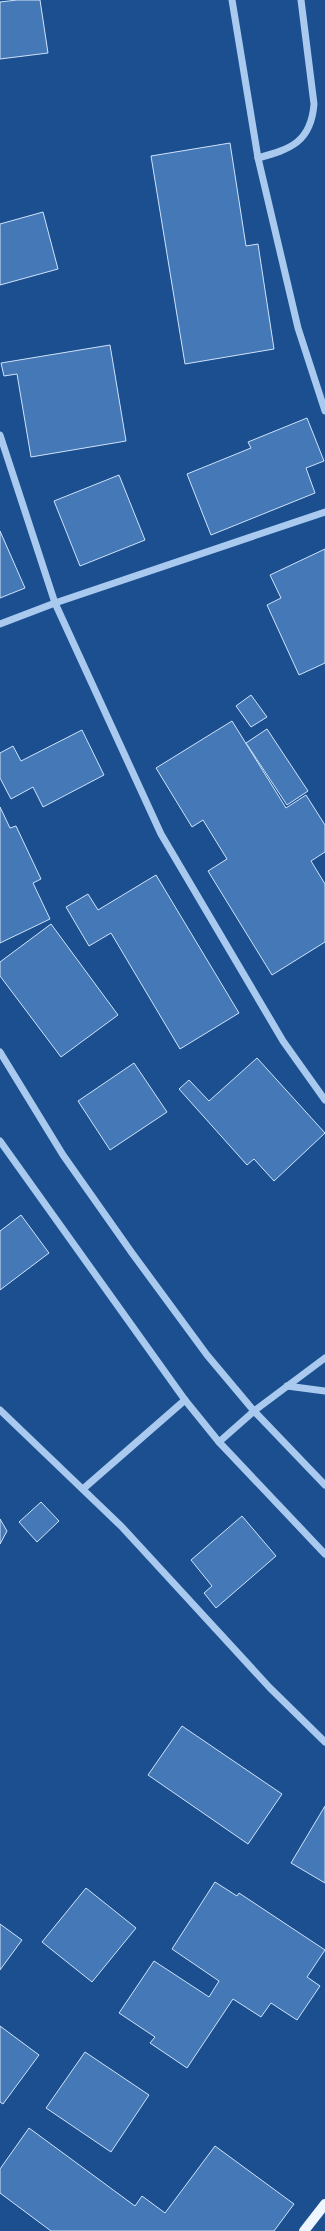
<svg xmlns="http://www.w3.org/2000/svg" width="325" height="2231" viewBox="0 0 325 2231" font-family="'Fira Sans',sans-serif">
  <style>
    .building { fill: #4478b7; stroke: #cfe3fa }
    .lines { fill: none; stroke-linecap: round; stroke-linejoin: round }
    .minor { stroke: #a9c9ee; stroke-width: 7 }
    .major { stroke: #f0f6ff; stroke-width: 10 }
  </style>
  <rect width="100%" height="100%" fill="#1b4f8f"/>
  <!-- building -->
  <g class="building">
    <polygon points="17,0 40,0 48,53 0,59 0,2"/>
    <polygon points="230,143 246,246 258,244 274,349 185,364 151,156"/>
    <polygon points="43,212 58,269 0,285 0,224"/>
    <polygon points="110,345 126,441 31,457 17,374 4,376 1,363"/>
    <polygon points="307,418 324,461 306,468 315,493 211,535 187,474 251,448 248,442"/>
    <polygon points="119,475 145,540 80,566 54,501"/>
    <polygon points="0,531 25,588 0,598"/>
    <polygon points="325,549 325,663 299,675 267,605 281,598 270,575"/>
    <polygon points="251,695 267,717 251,727 236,706"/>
    <polygon points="232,721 286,808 306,795 325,825 325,852 311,861 325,884 325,942 272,975 208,871 227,859 203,820 192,827 156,768"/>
    <polygon points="267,729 308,791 287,805 246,743"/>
    <polygon points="82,730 104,775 43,807 33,787 11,799 0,778 0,753 13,746 21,761"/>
    <polygon points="0,807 10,828 16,826 41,879 33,883 50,919 0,943"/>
    <polygon points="156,875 239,1013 180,1049 111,933 89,946 66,907 88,894 98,910"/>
    <polygon points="51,924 118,1015 61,1057 0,976 0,962"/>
    <polygon points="257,1058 325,1133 274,1181 254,1159 247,1165 179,1089 189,1080 209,1101"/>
    <polygon points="134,1063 167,1112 110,1150 78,1101"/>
    <polygon points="21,1215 49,1253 0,1290 0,1231"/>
    <polygon points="41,1502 59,1521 37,1542 19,1522"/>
    <polygon points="242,1516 276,1556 216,1608 204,1593 212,1586 191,1560"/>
    <polygon points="0,1519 7,1531 0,1544"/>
    <polygon points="182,1726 282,1794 248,1844 148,1775"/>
    <polygon points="325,1806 325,1883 291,1863"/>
    <polygon points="215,1882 237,1896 239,1893 325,1950 307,1977 320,1986 297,2020 271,2003 261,2017 233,1999 187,2068 150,2043 155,2037 119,2013 154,1961 209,1997 219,1981 172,1949"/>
    <polygon points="86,1888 136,1928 92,1982 42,1942"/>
    <polygon points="0,1924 22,1940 0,1970"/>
    <polygon points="0,2026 39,2055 3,2104 0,2102"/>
    <polygon points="85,2052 149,2095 111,2152 46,2108"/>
    <polygon points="29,2128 135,2206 142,2196 165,2213 215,2146 294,2204 274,2231 51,2231 0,2193 0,2169"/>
  </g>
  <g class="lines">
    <!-- minor -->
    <g class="minor">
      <polyline points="232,0 258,158 298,328 325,411"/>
      <path d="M258 158C291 149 311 142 314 104L301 0"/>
      <polyline points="0,435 55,603 161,834 283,1041 325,1100"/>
      <polyline points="0,624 55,603 325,512"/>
      <polyline points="0,1052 63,1155 132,1253 207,1355 254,1411 325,1485"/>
      <polyline points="0,1141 185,1400 219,1442 325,1554"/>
      <polyline points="287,1386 325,1391"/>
      <polyline points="0,1410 121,1526 270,1688 325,1742"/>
      <polyline points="219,1442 254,1411 325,1358"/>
      <polyline points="83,1489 185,1400"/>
    </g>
    <!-- major -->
    <polyline class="major" points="304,2231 325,2204"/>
  </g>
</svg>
